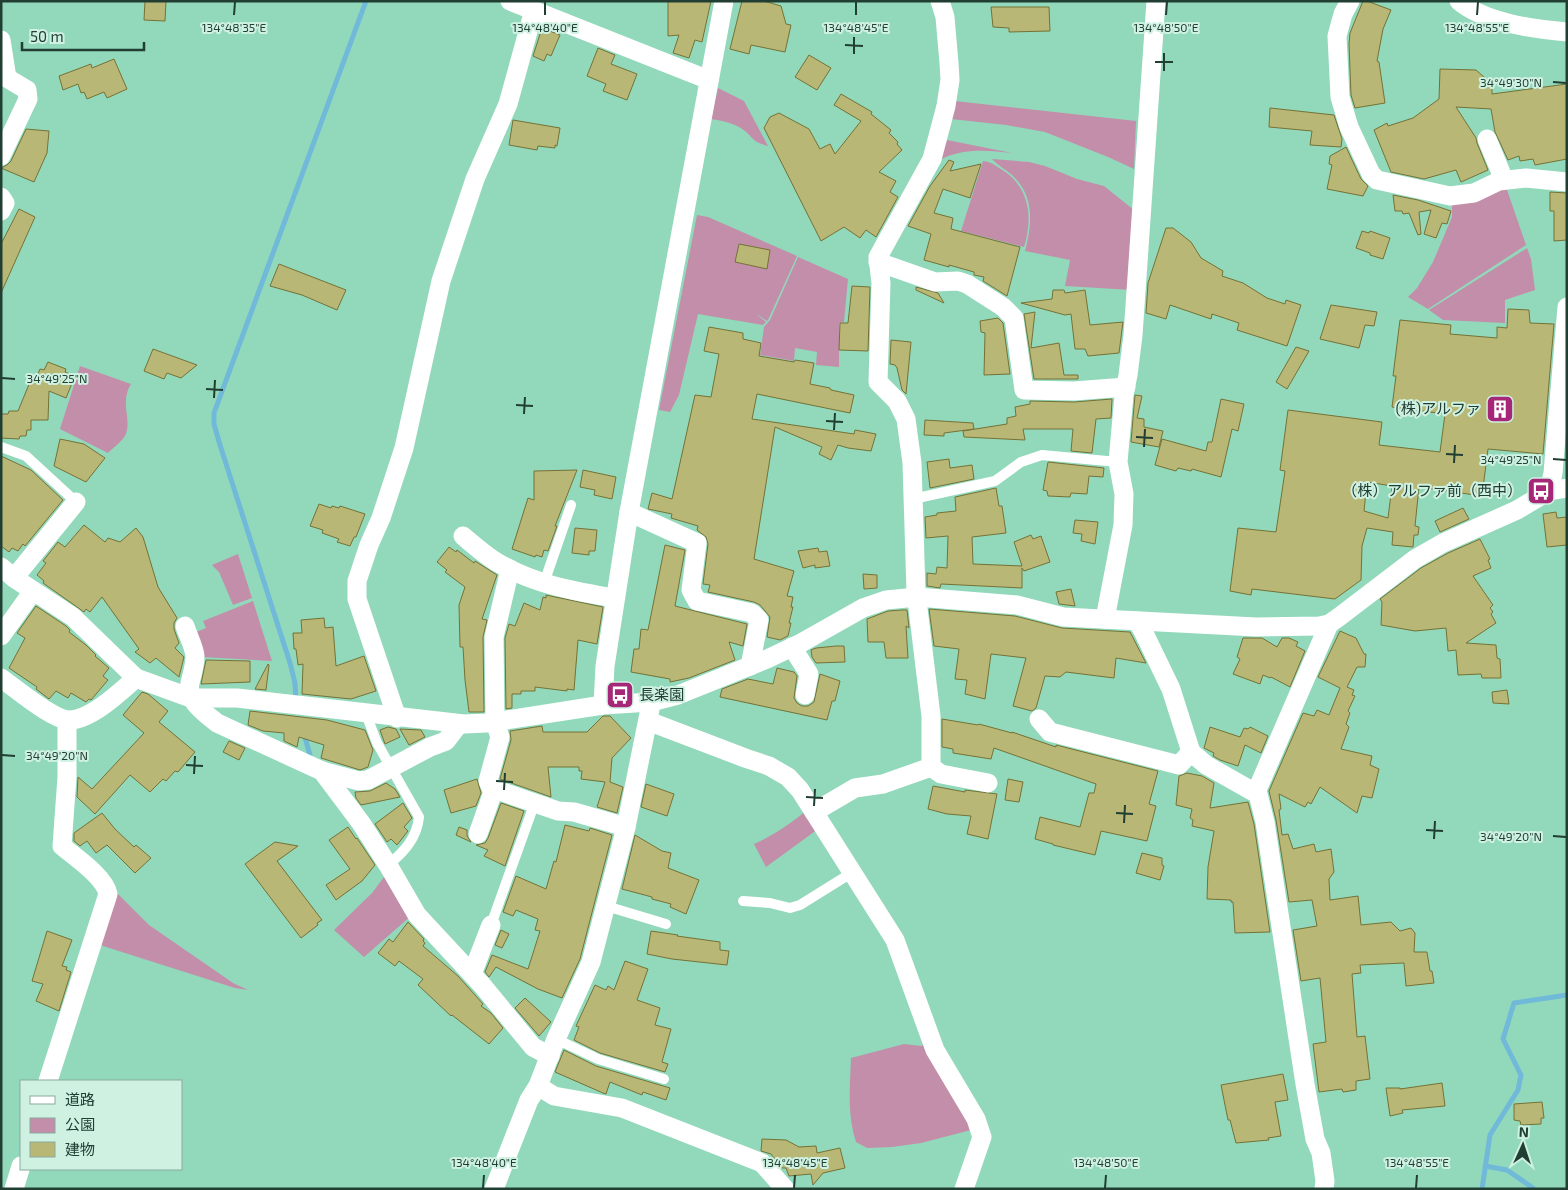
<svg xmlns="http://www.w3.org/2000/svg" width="1568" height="1190" viewBox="0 0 1568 1190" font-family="'Exo 2','Noto Sans JP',sans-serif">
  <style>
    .green { fill: #c28ea9 }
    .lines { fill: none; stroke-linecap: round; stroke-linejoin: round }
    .stream { stroke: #70b9d8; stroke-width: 5 }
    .building { fill: #b9b776; stroke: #747235; fill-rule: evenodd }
    .service { stroke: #fff; stroke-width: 10 }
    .minor { stroke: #fff; stroke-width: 19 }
    .ticks { fill: none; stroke: #203e32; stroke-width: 2 }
    .labels { text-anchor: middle; stroke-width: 4; stroke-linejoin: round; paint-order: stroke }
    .poi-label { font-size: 15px; fill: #203e32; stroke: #cff1e2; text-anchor: end }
    .ticks-label { font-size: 12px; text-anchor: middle; fill: #203e32; stroke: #cff1e2; stroke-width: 4; stroke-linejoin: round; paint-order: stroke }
  </style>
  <rect width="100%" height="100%" fill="#92d9bc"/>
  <!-- green -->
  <g class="green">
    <path d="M718 88 744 101 768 146C752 141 756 141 745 131 735 123 723 121 711 119Z"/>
    <polygon points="955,101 1136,121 1134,169 1108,157 1045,132 1006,125 951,119"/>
    <path d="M947 140 1012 153C988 150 961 148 940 160Z"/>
    <path d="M992 159 1029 162 1045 166 1077 179 1104 186 1139 214 1132 290 1065 286 1070 260 1025 251C1032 225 1035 197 1013 176 1007 170 998 166 992 159Z"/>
    <path d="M983 161C992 162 996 166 1004 171 1030 189 1033 218 1024 247L961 231Z"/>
    <polygon points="1505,184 1526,245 1428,309 1408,297 1417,288 1433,262 1452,217 1452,202"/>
    <polygon points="697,215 708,217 797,256 768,320 767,321 755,313 766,322 763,325 698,314 679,395 670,412 659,410"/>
    <polygon points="1527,248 1531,259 1535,290 1505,300 1505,323 1443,320 1429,310"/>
    <polygon points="798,257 848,279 844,322 839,323 839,367 816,365 817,352 795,348 794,361 760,355 764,327 770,320"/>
    <path d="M80 366 131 384C119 403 133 421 125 436 121 442 113 448 108 453L60 429Z"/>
    <polygon points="238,554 252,598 233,605 219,572 212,565"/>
    <polygon points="253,601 272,661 201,657 194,633 206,628 203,621"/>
    <path d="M807 810 818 829 766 867 754 844C774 835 790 824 807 810Z"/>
    <polygon points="387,873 412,915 364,957 334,930 372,893"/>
    <polygon points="117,893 149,925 233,983 248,990 235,988 103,946 99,942"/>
    <path d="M927 1043 975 1129 921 1143 892 1147 867 1148 856 1142C847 1115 850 1087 851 1058L904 1044 921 1046Z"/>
  </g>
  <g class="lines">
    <!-- stream -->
    <g class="stream">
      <polyline points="296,701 295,683 290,663 220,445 214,424 214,413 366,1"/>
      <polyline points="304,734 310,755 309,762"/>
      <polyline points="1485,1166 1507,1170 1533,1188"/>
      <polyline points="1482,1189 1490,1135 1518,1090 1521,1075 1503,1039 1514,1003 1567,995"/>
    </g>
  </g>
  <!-- building -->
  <g class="building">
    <polygon points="145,1 166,1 165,21 144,20"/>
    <polygon points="668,1 711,1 702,42 695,40 689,58 673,53 679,35 668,36"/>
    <polygon points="742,1 764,1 781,6 786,24 791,25 785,52 751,45 749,54 730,49"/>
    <polygon points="1363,1 1367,1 1391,10 1383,29 1377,61 1379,62 1385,103 1355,108 1351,95 1349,44 1350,33"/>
    <polygon points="991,7 1049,7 1050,31 1009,32 1009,28 993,27"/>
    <polygon points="542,28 560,35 551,56 547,54 544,61 533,56"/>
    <polygon points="598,48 615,55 611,64 637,74 627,100 603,91 606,84 587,76"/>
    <polygon points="809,55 831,68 817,90 795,77"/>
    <polygon points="114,59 127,89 107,98 104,92 87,99 84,92 81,93 78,84 63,90 59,76 91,64 92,68"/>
    <polygon points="1440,69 1476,70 1492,84 1492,94 1567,84 1567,159 1535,165 1533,159 1520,161 1519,156 1508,160 1495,132 1491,109 1456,107 1476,138 1477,143 1488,170 1461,182 1456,170 1424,179 1391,172 1374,130 1387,123 1388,126 1413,118 1439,99"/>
    <polygon points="841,94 872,112 871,114 891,130 889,133 898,142 897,144 902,150 879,172 896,181 890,192 898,197 876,237 866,230 860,238 844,227 821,241 764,128 770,117 779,113 809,129 820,149 830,144 835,154 861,121 834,105"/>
    <polygon points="1270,108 1334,115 1342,139 1341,147 1310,145 1312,131 1269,127"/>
    <polygon points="513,120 560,128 557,146 555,145 555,148 538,146 537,150 509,145"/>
    <polygon points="26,129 49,131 47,153 34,182 1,168 7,165 11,161"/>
    <polygon points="1346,147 1361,179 1368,186 1363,196 1327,189 1332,165 1329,164 1330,156"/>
    <polygon points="949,160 954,162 950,171 981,164 970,198 943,189 934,213 953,218 951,229 1020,247 1007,296 983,281 984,277 974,275 974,272 949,265 949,267 924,260 931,234 908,226 930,186"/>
    <polygon points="1550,192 1567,193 1567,240 1554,241 1554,211 1550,211"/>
    <polygon points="1393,195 1418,200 1451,211 1447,224 1442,223 1436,238 1424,234 1431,210 1419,212 1421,234 1418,235 1409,213 1403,214 1402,211 1395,211"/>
    <polygon points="19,209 35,217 1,293 1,244"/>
    <polygon points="1166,228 1173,228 1191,242 1201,258 1223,271 1222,276 1243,283 1267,298 1285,304 1286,300 1301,305 1287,346 1237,330 1239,323 1212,314 1211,319 1170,305 1166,319 1146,313 1148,283"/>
    <polygon points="1362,231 1369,233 1370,231 1390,238 1383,259 1370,255 1370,253 1356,248"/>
    <polygon points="739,244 770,250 767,269 735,262"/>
    <polygon points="279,264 346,290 337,310 302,295 270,286"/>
    <polygon points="852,286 870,287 868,351 839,350 840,323 848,323"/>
    <polygon points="916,287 938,293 944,303 916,290"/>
    <polygon points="1053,290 1064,290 1065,293 1085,290 1090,325 1123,322 1119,353 1088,356 1085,349 1075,349 1071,314 1065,315 1021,303 1052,299"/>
    <polygon points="1331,305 1377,312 1374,326 1365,325 1359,348 1320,339"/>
    <path d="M1508 309 1529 310 1530 323 1554 324 1543 454 1488 449 1482 496 1419 487 1415 526 1419 527 1418 535H1414L1413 547 1392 545 1393 532 1367 528 1362 546 1361 580 1335 599 1252 589 1251 595 1230 591 1238 528 1276 532 1285 471 1280 470 1288 410 1382 422 1379 445 1440 452 1445 414 1392 407 1396 376H1393L1400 320 1451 325 1450 334 1497 338V327L1507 328ZM1367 482 1392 486 1388 518 1364 511Z"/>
    <polygon points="1035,312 1031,348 1059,343 1064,375 1078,375 1078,379 1034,379 1024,314"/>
    <polygon points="998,318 1003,323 1010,374 984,375 985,333 981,332 980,321"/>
    <polygon points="709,327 743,333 743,339 761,343 759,356 794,362 795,360 814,363 810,384 830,388 831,390 854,395 850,413 757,394 752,419 854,434 855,430 876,434 871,451 848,448 838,445 831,460 819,454 822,447 775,427 754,559 794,571 787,596 793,597 791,607 793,607 789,623 791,623 788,636 780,640 767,637 770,617 760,605 754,602 708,592 710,585 703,584 708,544 706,537 697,530 698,526 671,518 672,514 648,509 652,493 672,499 695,395 711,397 719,354 704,351"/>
    <polygon points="891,340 911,342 906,394 902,390 897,368 895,365 890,364"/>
    <polygon points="1296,347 1309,351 1287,389 1276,382"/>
    <polygon points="153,349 197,365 181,378 167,373 164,379 144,371"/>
    <polygon points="48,362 66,369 65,372 75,376 66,398 49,391 48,420 31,420 31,430 27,430 26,436 20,436 19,439 1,438 1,414 8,414 9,411 18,411 32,377 36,378 40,369 44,370"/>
    <polygon points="1135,395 1142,396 1137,418 1144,419 1144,427 1163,431 1159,447 1131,442"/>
    <polygon points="1112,399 1111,418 1096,419 1092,453 1071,451 1073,429 1023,429 1025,440 964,437 963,431 1007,424 1007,418 1016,416 1015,407 1030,404 1030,401 1074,402"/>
    <polygon points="1221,399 1244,404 1238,431 1232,429 1221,477 1192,469 1191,471 1178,468 1176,471 1155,465 1162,439 1206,451 1208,442 1212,442"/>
    <polygon points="925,420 973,423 974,429 944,433 944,436 924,435"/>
    <polygon points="60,439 84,444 105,458 86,482 54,466"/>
    <polygon points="1,456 31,470 63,500 25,546 23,544 18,551 12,548 9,552 1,546"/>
    <polygon points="949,459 950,468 972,465 974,479 930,488 927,462"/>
    <polygon points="1048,462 1104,468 1103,477 1089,476 1087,494 1071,493 1070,497 1048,496 1047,491 1043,490"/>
    <polygon points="577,470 555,526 557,526 548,551 544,550 542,557 536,555 535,557 512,549 528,498 534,500 534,471"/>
    <polygon points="583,470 616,477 612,499 594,495 595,490 580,487"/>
    <polygon points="996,488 999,506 1002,506 1006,533 972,537 973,564 1022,566 1014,542 1031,535 1033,539 1041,536 1050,562 1024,571 1022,568 1022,588 941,584 940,588 927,586 927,573 936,574 937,567 947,568 948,536 926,538 925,517 937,515 937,513 956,511 955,497"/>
    <polygon points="319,504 331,508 332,506 339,508 340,506 365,514 356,537 354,537 350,546 337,542 339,539 322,533 323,530 310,526"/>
    <polygon points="1463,508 1469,519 1440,532 1435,521"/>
    <polygon points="1556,512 1557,518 1567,517 1567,545 1547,547 1543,514"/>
    <polygon points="1075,520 1098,522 1095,544 1081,541 1082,534 1073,533"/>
    <polygon points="84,525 105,542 108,538 120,542 136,528 143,537 158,587 177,618 174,623 174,629 179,643 175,648 184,657 179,677 156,658 150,663 135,652 139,649 102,597 90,612 86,609 84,612 43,583 44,581 37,575 46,563 43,561 58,542 65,547"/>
    <polygon points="575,528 597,530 595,551 589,551 589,555 572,553"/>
    <polygon points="1480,539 1490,559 1488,560 1491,568 1473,576 1493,605 1490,608 1493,612 1491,614 1496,623 1466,643 1496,645 1497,658 1500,659 1501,678 1482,678 1481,674 1458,675 1456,650 1448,651 1446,628 1415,631 1381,625 1382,602 1380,599 1421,568 1448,553"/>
    <polygon points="665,545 685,550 675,606 747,624 743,646 729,642 735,660 689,678 670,682 670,679 631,672 634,649 639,649 641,629 648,630"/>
    <polygon points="449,547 456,552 457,550 474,563 475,561 497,575 482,619 487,620 483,637 484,712 469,712 465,680 463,647 460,647 459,605 465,587 445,572 447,570 437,562"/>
    <polygon points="818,548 819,552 827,551 830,566 815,568 815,565 803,568 798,551"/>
    <polygon points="863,574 877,575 877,588 864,589"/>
    <polygon points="1071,589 1075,606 1059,604 1056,592"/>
    <polygon points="546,595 603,607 597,644 578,640 574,690 567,689 567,691 535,687 535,691 521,691 521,694 512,694 512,708 506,709 505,638 509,624 515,626 524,603 540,610 543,597 546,598"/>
    <polygon points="36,606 66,626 70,630 69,632 86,645 96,655 95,656 109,668 103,676 108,680 91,700 89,699 86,702 71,693 68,698 56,691 49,699 36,689 37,687 9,668 25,638 17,633"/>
    <polygon points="929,609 1015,616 1062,628 1130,632 1146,663 1116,658 1114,678 1066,672 1060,677 1045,676 1036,708 1032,711 1013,706 1026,658 991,654 985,699 965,694 967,680 955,679 959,649 934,646"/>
    <polygon points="902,610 907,610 909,628 906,626 908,658 886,658 884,642 868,642 867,619 888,611"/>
    <polygon points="324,618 325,628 333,627 336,666 364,656 376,691 351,699 302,694 303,664 298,665 296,649 294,649 293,633 302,633 301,620"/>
    <polygon points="1340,631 1356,638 1364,654 1366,654 1365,667 1357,667 1347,687 1354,690 1352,695 1355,696 1348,711 1350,713 1346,724 1349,727 1341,749 1372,756 1370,765 1379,769 1372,798 1362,796 1357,813 1320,787 1311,804 1308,802 1305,807 1279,794 1281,809 1279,810 1282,835 1288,834 1293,849 1314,844 1316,852 1331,849 1334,872 1329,879 1330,900 1358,896 1361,925 1391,922 1400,931 1411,928 1415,933 1414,952 1427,952 1430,971 1432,971 1434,983 1406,986 1404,963 1360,965 1361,973 1352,974 1357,1037 1365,1036 1370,1079 1356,1081 1356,1090 1343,1092 1342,1089 1319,1092 1313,1044 1326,1042 1320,978 1301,981 1293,930 1317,926 1312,900 1289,902 1276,820 1269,791 1303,713 1314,716 1317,710 1329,715 1340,688 1318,677"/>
    <polygon points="1243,638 1262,638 1277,647 1282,638 1289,638 1298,642 1296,646 1305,651 1290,687 1271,677 1270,678 1263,675 1260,684 1233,674 1240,659 1237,657"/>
    <polygon points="836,646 844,646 845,662 816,663 812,657 811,650 816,648"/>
    <polygon points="206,660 250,661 250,682 201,684"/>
    <polygon points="268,664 269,665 266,690 255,689"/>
    <polygon points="777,668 794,672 797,676 794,698 797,703 802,706 808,706 814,702 820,674 840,681 835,701 832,701 827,720 720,697 722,689 748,679 773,684"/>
    <polygon points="1507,690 1509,704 1493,703 1492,692"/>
    <polygon points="142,692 148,694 168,711 159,722 195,752 178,772 175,771 166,781 163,779 150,792 130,775 95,814 77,797 78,777 92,789 144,733 123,715"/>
    <polygon points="250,711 327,720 365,730 373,750 368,767 360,770 321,758 324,745 299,737 297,747 284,741 284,733 263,731 248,725"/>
    <polygon points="603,716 610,716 631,738 612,758 610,782 623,787 617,813 597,807 605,782 581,779 582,771 579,771 579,767 548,767 551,797 500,779 511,740 510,731 542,726 543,732 587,732"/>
    <polygon points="942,719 978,725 979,724 1012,733 1012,732 1056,747 1056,745 1158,771 1149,804 1156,806 1147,841 1101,831 1095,855 1053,845 1053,844 1035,839 1040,817 1080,827 1089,793 1094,793 1096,784 994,748 991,759 953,753 953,749 942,747"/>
    <polygon points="388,727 396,729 400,737 385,744 380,730"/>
    <polygon points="1210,727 1240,737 1244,728 1248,729 1250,727 1268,736 1261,753 1245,745 1238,766 1220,760 1213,756 1214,753 1204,748"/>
    <polygon points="400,729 421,730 425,737 409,745"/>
    <polygon points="229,741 245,748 239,760 223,752"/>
    <polygon points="1187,773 1202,776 1214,783 1210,808 1248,802 1254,824 1270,932 1235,933 1233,902 1231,902 1231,900 1207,899 1208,867 1214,831 1192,826 1193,820 1190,818 1192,809 1176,805 1179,776"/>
    <polygon points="477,779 481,793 476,806 451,813 444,790"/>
    <polygon points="1008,779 1023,782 1019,802 1005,800"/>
    <polygon points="386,783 395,789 400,797 361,805 356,798 355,792 370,791"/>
    <polygon points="646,784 674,794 667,816 641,807"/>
    <polygon points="933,786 965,792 965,790 997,794 988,839 967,834 971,816 947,814 928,809"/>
    <polygon points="403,803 412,818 404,827 408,831 397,845 391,839 387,842 375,824"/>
    <polygon points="501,803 524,811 505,866 484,856 488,850 476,845 485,843 488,838"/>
    <polygon points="102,813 115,829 134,847 136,845 151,858 135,873 107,845 96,853 87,841 80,846 74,841 74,833"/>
    <polygon points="565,825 589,831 590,828 612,835 580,959 562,998 538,989 496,967 489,977 485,972 492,955 528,969 540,931 535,930 538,919 516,910 513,916 503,912 516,876 546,889 554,861 556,862"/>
    <polygon points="348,827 356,839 357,838 375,865 362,881 336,900 326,885 350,869 329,840"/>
    <polygon points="459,827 467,830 467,836 471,842 456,835"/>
    <polygon points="635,835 662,851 671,853 668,868 699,880 686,914 670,907 671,904 652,899 652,897 622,889"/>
    <polygon points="275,842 298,846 277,861 322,920 317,923 318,925 301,938 245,864"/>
    <polygon points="1142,853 1162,858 1162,865 1164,866 1160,880 1136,873"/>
    <polygon points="408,922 424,939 423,941 425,943 423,946 458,976 483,1004 481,1006 491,1013 503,1028 489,1044 452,1015 451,1016 418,985 423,979 399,961 395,966 378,953 389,939 393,942"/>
    <polygon points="501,930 509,934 502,948 495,945"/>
    <polygon points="47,931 72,940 62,966 67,967 66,970 71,972 59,1011 36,1001 43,984 32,981"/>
    <polygon points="651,931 678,935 677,936 720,942 720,950 729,951 727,965 672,959 647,954"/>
    <polygon points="625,961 648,969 637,1000 660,1008 655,1025 671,1029 662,1062 668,1064 665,1072 600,1053 574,1040 579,1027 576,1026 595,985 606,990 608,986 614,990"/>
    <polygon points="525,998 551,1022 539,1036 515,1008"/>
    <polygon points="564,1050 596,1066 670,1088 666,1100 643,1092 642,1095 610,1082 606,1094 603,1093 555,1072"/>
    <polygon points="1283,1074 1288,1100 1275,1102 1281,1136 1268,1138 1269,1140 1236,1143 1230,1120 1228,1120 1221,1085"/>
    <polygon points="1442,1083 1445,1106 1402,1110 1403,1113 1390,1116 1386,1088 1400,1088 1400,1089"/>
    <polygon points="1542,1102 1544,1118 1541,1118 1541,1124 1521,1125 1520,1121 1514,1120 1514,1104"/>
    <polygon points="762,1139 786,1140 799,1147 816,1146 817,1153 840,1148 845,1168 823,1173 813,1185 811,1174 789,1176 786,1168 782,1168 771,1154 761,1151"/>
  </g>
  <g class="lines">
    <!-- service -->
    <g class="service">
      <polyline points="1,447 26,456 76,502"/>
      <polyline points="913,499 995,481 1021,462 1042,455 1118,462"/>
      <polyline points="544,583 571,505"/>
      <path d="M366 714 377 743 419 817C417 838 404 852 388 865"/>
      <polyline points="743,901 770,903 790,908 800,905 853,872"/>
      <polyline points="606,906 666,924"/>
      <polyline points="491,925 535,802"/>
      <polyline points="556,1039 598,1059 664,1079"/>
    </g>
    <!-- minor -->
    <g class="minor">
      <polyline points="510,1 709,80"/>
      <polyline points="1350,1 1343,14 1337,36 1340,97 1349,127 1371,174 1377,180 1450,196 1474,193 1499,181 1526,178 1567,182"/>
      <path d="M1459 1C1485 23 1534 29 1567 32"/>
      <polyline points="1,40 7,78 27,90 28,99 1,156"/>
      <polyline points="1487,139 1504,180"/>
      <polyline points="1,197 5,203 1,211"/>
      <polyline points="878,262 935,282 958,281 967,284 1003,307 1014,318 1024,390 1074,391 1126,387"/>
      <polyline points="1549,491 1553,473 1567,307"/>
      <polyline points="629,512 697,543 691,590 697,601 752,613 759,620 750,666"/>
      <path d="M463 536C475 546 487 557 500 564 536 585 575 591 614 598"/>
      <polyline points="1,567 14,578 73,617 136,678"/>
      <polyline points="510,569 494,637 495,722 500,737 488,781 491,788 558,811 574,812 626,827"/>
      <polyline points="14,578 76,502"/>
      <polyline points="1105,619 1123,525 1124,494 1118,462 1124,395 1128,375 1133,335 1156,1"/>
      <polyline points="1137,621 1143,631 1171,689 1191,752 1206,765 1252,791 1257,790"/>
      <path d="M185 626C188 636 194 646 195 656 195 666 192 674 190 683 186 701 205 713 217 723L322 771 361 823 388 865 417 915 482 985 533 1047 550 1056"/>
      <polyline points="1,636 33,591"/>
      <polyline points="792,647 809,674 805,695"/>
      <path d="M1 678C15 688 53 720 69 720 91 720 120 692 136 678L191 698H237L464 724 487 723 603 705 651 702 678 695 767 659 801 643 863 608 886 600 917 597 1017 605 1063 617 1256 627 1319 626 1329 624 1339 617 1415 559 1443 543 1517 510 1549 491 1567 488"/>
      <polyline points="603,705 605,666 629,512 724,1"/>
      <polyline points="397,718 357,599 357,581 369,545 381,518 404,448 441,281 475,179 508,104 534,10"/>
      <polyline points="1039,719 1050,732 1179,765 1191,752"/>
      <polyline points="648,721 745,758 769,766 788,777 800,790 895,940 935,1050 976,1119 982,1137 964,1189"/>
      <polyline points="931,767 941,774 988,783"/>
      <polyline points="322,771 359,781 368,780 430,747 446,741 459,724"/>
      <polyline points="814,812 855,788 883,784 931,767 931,716 916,592 912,463 906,419 897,401 878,382 881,283 878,257 932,159 946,106 950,80 949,63 945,17 940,1"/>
      <polyline points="478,834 494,789"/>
      <polyline points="472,974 491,925"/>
      <path d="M48 1081 108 894C105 877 75 857 62 846L67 777V720"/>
      <polyline points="538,1086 554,1096 622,1108 762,1163 785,1189"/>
      <polyline points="14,1189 21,1166"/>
      <polyline points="494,1189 529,1100 538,1086 556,1039 591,962 626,827 650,709"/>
      <polyline points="1324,1189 1325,1181 1321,1153 1315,1139 1305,1084 1265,822 1257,790 1329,624"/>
    </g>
  </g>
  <!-- ticks -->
  <path class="ticks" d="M234 15 235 2M545 15V2M856 15V2M1166 15 1167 2M1477 15 1478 2M845 45 863 46M854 54V37M1155 62H1173M1164 71V53M1553 82 1566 83M2 378 15 379M206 389 223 390M214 398 215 380M516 405 533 406M524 414 525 397M826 421 843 422M834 430 835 413M1136 437 1153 438M1144 447 1145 429M1446 454 1463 455M1553 459 1566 460M1454 463 1455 445M2 755 15 756M186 765 203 766M194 774 195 756M496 781 513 782M504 790 505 773M806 797 823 798M814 806 815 789M1116 813 1133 814M1124 823 1125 805M1426 830 1443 831M1553 836 1566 837M1434 839 1435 821M483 1188 484 1175M794 1188 795 1175M1105 1188 1106 1175M1416 1188 1417 1175"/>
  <!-- icons -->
  <defs>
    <g id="building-square" transform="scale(1.4375)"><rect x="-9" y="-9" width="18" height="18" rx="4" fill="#a62777" stroke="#cff1e2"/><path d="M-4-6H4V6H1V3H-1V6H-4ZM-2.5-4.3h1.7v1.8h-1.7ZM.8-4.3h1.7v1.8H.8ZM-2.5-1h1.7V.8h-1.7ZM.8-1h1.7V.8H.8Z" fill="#fff"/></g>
    <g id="bus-square" transform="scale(1.4375)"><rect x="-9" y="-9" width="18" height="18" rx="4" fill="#a62777" stroke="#cff1e2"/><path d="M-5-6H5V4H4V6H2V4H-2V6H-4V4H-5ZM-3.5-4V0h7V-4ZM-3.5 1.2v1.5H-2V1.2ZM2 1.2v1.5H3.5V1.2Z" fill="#fff"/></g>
  </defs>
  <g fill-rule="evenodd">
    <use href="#building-square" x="1500" y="409"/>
    <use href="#bus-square" x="1541" y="491"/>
    <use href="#bus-square" x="620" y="695"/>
  </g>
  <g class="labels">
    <!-- poi labels -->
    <g class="poi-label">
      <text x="1481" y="414">(株)アルファ</text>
      <text x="1522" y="496">（株）アルファ前（西中）</text>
      <text x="639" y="700" text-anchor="start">長楽園</text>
    </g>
  </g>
  <g class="ticks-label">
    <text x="234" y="32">134°48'35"E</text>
    <text x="545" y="32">134°48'40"E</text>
    <text x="856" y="32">134°48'45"E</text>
    <text x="1166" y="32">134°48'50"E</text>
    <text x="1477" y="32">134°48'55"E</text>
    <text x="1511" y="87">34°49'30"N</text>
    <text x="57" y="383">34°49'25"N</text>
    <text x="1511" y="464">34°49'25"N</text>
    <text x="57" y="760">34°49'20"N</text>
    <text x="1511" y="841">34°49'20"N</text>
    <text x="484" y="1167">134°48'40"E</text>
    <text x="795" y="1167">134°48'45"E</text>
    <text x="1106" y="1167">134°48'50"E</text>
    <text x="1417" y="1167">134°48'55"E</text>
  </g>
  <!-- border -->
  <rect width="1568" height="1190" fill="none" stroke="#203e32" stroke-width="5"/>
  <!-- legend -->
  <rect x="20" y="1080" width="162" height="90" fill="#cff1e2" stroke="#89a99c"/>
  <rect x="30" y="1096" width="25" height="8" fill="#ffffff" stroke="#89a99c"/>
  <text x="65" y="1105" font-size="15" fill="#203e32">道路</text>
  <rect x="30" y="1118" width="25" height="15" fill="#c28ea9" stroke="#89a99c"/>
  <text x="65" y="1130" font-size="15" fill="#203e32">公園</text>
  <rect x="30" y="1142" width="25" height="15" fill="#b9b776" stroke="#89a99c"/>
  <text x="65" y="1155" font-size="15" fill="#203e32">建物</text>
  <!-- north arrow -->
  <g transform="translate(1523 1145) rotate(3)" stroke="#cff1e2" stroke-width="4" paint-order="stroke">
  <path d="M0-4L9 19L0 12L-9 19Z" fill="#203e32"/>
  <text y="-8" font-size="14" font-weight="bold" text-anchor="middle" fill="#203e32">N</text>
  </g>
  <!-- scale -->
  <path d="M22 42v8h122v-8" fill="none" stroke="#203e32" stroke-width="2.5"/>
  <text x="30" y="42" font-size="15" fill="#203e32" stroke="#cff1e2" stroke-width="4" paint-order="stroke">50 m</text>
</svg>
